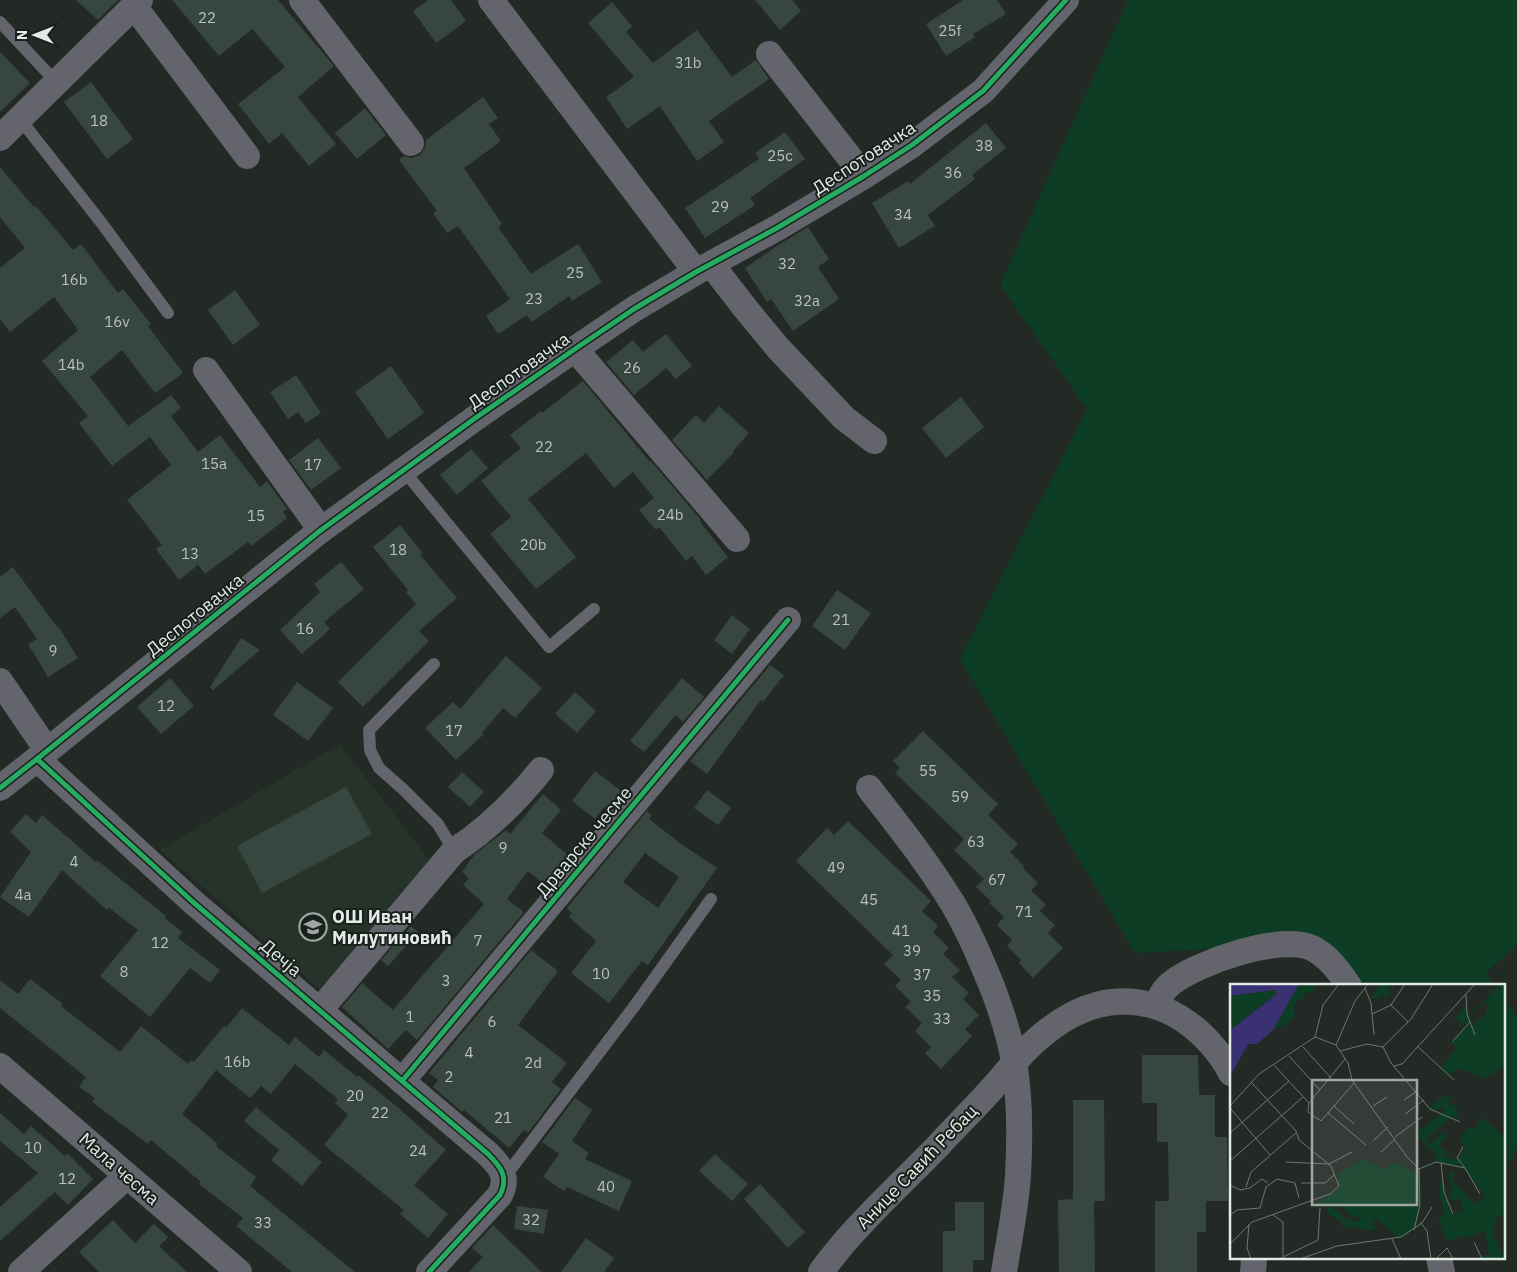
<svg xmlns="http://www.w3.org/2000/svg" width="1517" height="1272" viewBox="0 0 1517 1272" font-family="'IBM Plex Sans',sans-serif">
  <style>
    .built { fill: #25332a }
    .green { fill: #0d3d24 }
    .building { fill: #37473f; fill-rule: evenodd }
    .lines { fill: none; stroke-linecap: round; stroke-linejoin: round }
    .service { stroke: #64646d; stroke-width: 12 }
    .minor { stroke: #64646d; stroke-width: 26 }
    .cycleway-casing { stroke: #18211b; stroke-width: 8 }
    .cycleway { stroke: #26ab63; stroke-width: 5 }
    .labels { text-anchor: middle; stroke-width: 4; stroke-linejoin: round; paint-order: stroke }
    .number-label { font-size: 15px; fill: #b9c1bc }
    .street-label { font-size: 18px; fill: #e4eae6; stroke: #18211b }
    .poi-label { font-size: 18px; font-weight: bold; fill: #e4eae6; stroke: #18211b; text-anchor: start }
    .inset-road { fill: none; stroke: #707672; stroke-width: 1 }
    .view { fill: #a0a6a2; fill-opacity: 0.15; stroke: #a0a6a2; stroke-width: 2.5 }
    .inset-edge { fill: none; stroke: #e4eae6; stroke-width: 2.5 }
  </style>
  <rect width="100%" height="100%" fill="#232925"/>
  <!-- built -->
  <polygon class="built" points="340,744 431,862 324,993 160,850"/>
  <!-- green -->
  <g class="green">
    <polygon points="1128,0 1517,0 1517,944 1486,973 1495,986 1411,986 1413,976 1409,986 1349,986 1334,965 1270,946 1135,953 960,659 1087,409 1000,285"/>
    <polygon points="1503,997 1517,1017 1517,1148 1503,1173"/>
  </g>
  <!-- building -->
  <g class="building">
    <polygon points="76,0 118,0 98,20"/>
    <polygon points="172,0 278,0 334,66 298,97 336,144 309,166 282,133 269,144 238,104 285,67 252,29 219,56"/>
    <polygon points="428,0 451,0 466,21 436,43 413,11"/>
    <polygon points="755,0 792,0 801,11 780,30"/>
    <polygon points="963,0 997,0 1006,14 973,34 975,37 946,56 926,24"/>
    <polygon points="612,2 632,26 626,32 653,63 697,30 732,77 756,60 769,79 709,121 724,142 697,161 660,106 627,129 606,97 634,77 588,23"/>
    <polygon points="0,52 30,83 0,112"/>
    <polygon points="91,82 133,139 107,159 64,102"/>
    <polygon points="483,97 498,118 489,124 501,141 464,168 502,224 498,227 531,274 578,244 602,282 572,301 569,296 532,322 527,315 498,334 486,316 510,299 458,226 447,233 433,213 437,211 399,160 404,156 412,158 420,155 425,148 426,140"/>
    <polygon points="365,108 386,135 357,159 335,133"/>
    <polygon points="986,123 1006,148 972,175 975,179 928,215 935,226 899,248 872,203 908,181 910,184"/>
    <polygon points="785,132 805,159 750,198 755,205 705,238 685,208 759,159 755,153"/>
    <polygon points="0,167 34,207 36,206 73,250 81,244 118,293 123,289 151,324 148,326 183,373 155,393 122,350 90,377 128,426 171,395 181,408 171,416 198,452 220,435 260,487 267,481 287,509 283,512 287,518 251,546 248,542 205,574 198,565 179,580 156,549 162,545 127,500 171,465 150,437 112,466 79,423 88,416 42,361 78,330 54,297 10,332 0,319 0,268 25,248 0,217"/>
    <polygon points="808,227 829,259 818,267 839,299 793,331 771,299 767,302 745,268 780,244"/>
    <polygon points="235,290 260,325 233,345 208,310"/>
    <polygon points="666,334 692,366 676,379 666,368 634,395 606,362 633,340 643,352"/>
    <polygon points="391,366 424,413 388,439 355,392"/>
    <polygon points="296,375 321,413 306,423 298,412 288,419 270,392"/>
    <polygon points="583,381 650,462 651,461 701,520 700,522 728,557 706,575 692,556 686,561 659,527 656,530 639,510 654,498 633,472 614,488 586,453 528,499 576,557 536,589 490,534 511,517 481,481 521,448 510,435 541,411 542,413"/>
    <polygon points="961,397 984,427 946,458 922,428"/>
    <polygon points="719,406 749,433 733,451 734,452 707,480 672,440 696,415 704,423"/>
    <polygon points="318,438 341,468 311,490 289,460"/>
    <polygon points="471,449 488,468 457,495 440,475"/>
    <polygon points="400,525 423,553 420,555 457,598 419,631 429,641 363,707 338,682 416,604 406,592 408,590 373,547"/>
    <polygon points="341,562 364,589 324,622 330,629 302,654 280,630 320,592 314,584"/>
    <polygon points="13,567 57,627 58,626 78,658 48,677 28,644 37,639 15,607 0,618 0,577"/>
    <polygon points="837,590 871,613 845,650 812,626"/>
    <polygon points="732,615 750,629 732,654 714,640"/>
    <polygon points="241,638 260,650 213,690 210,687"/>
    <polygon points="506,656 542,688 515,718 503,708 482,733 484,734 456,760 425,728 453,702 460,709"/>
    <polygon points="770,665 784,675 763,702 761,700 707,774 690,761"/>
    <polygon points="170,678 194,706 161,734 137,707"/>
    <polygon points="682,678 704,697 683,722 676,715 644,752 630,741"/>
    <polygon points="297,682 333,708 308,741 273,715"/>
    <polygon points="575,692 596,711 577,733 555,714"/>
    <polygon points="923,731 998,804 988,815 1018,844 1010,852 1025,867 1023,868 1038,883 1031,890 1046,905 1040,911 1055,925 1048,933 1063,948 1033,978 1019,963 1021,960 1007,946 1012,940 997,925 1004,917 989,903 991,901 976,887 984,879 954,850 964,839 895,773 900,768 893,761"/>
    <polygon points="595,771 624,793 609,810 604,807 595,819 572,801"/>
    <polygon points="462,772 484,792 470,807 448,787"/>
    <polygon points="346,787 372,834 262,893 237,846"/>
    <polygon points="707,790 731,808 718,825 694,808"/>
    <polygon points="543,794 561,810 542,833 570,857 546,886 528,871 507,899 524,912 417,1040 406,1030 388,1049 342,1007 362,983 393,1010 484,904 463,885 469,878 462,872 475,854 506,830 510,834"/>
    <path d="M647 811 652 815 649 819 684 846 717 868 648 965 642 961 609 1003 571 973 596 941 569 917 572 913 567 908ZM645 853 679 877 658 908 623 882Z"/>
    <polygon points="26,814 36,823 42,815 96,862 97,860 166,916 165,918 182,932 178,938 220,970 210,983 190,968 150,1017 100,976 138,930 109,908 107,910 62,870 29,917 0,897 31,852 10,832"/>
    <polygon points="848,821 931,901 922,911 938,926 933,932 949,948 943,954 960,970 952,977 969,993 963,999 979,1015 965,1029 972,1036 941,1069 925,1053 931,1047 915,1031 922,1023 905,1007 911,1002 895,986 901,980 884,964 893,955 796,861 827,828 834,835"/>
    <polygon points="411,926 418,932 388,966 381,960"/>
    <polygon points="531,950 558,971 518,1025 567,1063 552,1082 561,1089 528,1133 524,1130 509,1148 464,1110 462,1112 433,1087 438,1080 429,1073"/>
    <polygon points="30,979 63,1004 61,1006 120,1052 141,1026 188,1064 191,1060 194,1062 224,1026 226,1028 242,1008 289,1045 295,1037 319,1057 324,1050 357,1077 358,1075 395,1105 446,1150 414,1185 448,1214 428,1238 400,1214 404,1210 324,1145 348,1115 335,1103 338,1099 295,1064 271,1094 261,1086 250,1098 216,1070 182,1114 218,1144 216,1146 256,1177 250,1186 355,1272 292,1272 236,1226 243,1218 199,1184 201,1182 151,1140 148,1144 92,1102 95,1098 79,1087 86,1077 0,1008 0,980 18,994"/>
    <polygon points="1142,1055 1198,1055 1199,1095 1215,1095 1215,1137 1227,1137 1228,1201 1206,1201 1206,1232 1197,1232 1197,1272 1155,1272 1155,1201 1169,1201 1168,1142 1157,1142 1157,1103 1142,1103"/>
    <polygon points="575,1098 592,1110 572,1141 589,1153 585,1159 632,1181 619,1211 567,1187 564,1191 543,1177 559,1154 542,1142"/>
    <polygon points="1073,1100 1104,1100 1105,1201 1094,1201 1095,1272 1059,1272 1058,1200 1073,1199"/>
    <polygon points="256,1107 322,1162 302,1186 271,1160 279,1150 244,1121"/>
    <polygon points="0,1113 24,1134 31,1126 65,1156 67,1153 93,1179 68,1205 55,1192 0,1241 0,1207 38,1173 0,1141"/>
    <polygon points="715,1154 748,1184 732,1201 699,1171"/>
    <polygon points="760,1184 805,1232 788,1248 744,1199"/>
    <polygon points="955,1202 984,1202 984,1260 973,1260 973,1272 943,1272 943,1231 955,1231"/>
    <polygon points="517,1206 548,1210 544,1234 514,1229"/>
    <polygon points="113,1220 135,1243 154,1224 168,1237 159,1246 187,1272 99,1272 79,1252"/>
    <polygon points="493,1225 542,1272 469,1272 483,1257 472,1248"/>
    <polygon points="586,1238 614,1258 604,1272 561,1272"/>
  </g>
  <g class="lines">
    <!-- service -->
    <g class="service">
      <polyline points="0,22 56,82"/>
      <polyline points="20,119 100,221 168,313"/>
      <polyline points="404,471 549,647 594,609"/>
      <polyline points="434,664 369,730 370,750 379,768 404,790 438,824 454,851"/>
      <polyline points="504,1178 636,1004 711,899"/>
    </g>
    <!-- minor -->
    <g class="minor">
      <polyline points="302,0 411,143"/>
      <polyline points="491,0 696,272"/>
      <polyline points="134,6 247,156"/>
      <polyline points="769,54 864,176"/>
      <polyline points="0,138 140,0"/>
      <polyline points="711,264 745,308 778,348 844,418 874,441"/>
      <polyline points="575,349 737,539"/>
      <polyline points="206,370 321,530"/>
      <polyline points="0,681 47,750"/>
      <path d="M37 759 193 902 402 1081 488 1154C501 1167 509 1177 500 1195L429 1272"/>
      <polyline points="0,788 37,759 321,530 474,419 575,349 634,309 696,272 777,228 864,176 912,145 983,91 1066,0"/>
      <path d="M869 788C898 825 928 863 953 904 969 931 981 960 993 989 1002 1013 1010 1037 1014 1062 1020 1097 1020 1139 1018 1175 1016 1208 1009 1240 1004 1272"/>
      <path d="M1156 1006C1160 997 1164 988 1173 982 1199 962 1280 934 1312 948 1328 956 1339 971 1349 986"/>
      <path d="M320 1010 454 851C488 829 516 801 541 770"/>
      <polyline points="0,1066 239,1272"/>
      <polyline points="402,1081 788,620"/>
      <polyline points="1439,1258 1442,1272"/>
      <polyline points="21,1272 127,1176"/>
      <path d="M821 1272C827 1263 835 1254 842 1245 872 1210 905 1180 937 1147 954 1128 972 1111 989 1092 1001 1079 1012 1065 1024 1052 1062 1013 1109 988 1163 1009 1192 1021 1217 1046 1231 1073"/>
      <polyline points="1253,1272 1254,1258"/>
    </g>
    <!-- cycleway casing -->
    <g class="cycleway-casing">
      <g id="cycleway">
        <path d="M37 759 193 902 402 1081 488 1154C501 1167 509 1177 500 1195L429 1272"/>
        <polyline points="0,788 37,759 321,530 474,419 575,349 634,309 696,272 777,228 864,176 912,145 983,91 1066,0"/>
        <polyline points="402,1081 788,620"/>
      </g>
    </g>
    <!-- cycleway -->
    <use href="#cycleway" class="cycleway"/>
  </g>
  <!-- icons -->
  <defs>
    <g id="school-ring" transform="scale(1.4375)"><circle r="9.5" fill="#18211b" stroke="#a0a6a2" stroke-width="1.5"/><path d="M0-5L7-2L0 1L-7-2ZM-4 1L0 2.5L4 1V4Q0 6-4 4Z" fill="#a0a6a2"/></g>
  </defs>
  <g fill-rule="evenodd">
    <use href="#school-ring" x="313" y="927"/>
  </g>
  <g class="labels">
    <!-- number labels -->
    <g class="number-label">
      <text x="207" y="23">22</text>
      <text x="950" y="36">25f</text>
      <text x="688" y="68">31b</text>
      <text x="99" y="126">18</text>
      <text x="984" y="151">38</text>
      <text x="780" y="161">25c</text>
      <text x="953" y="178">36</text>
      <text x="720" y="212">29</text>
      <text x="903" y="220">34</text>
      <text x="787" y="269">32</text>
      <text x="575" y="278">25</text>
      <text x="74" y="285">16b</text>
      <text x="534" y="304">23</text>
      <text x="807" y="306">32a</text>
      <text x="117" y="327">16v</text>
      <text x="71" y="370">14b</text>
      <text x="632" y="373">26</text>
      <text x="544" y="452">22</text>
      <text x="214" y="469">15a</text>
      <text x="313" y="470">17</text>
      <text x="670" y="520">24b</text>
      <text x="256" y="521">15</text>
      <text x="533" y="550">20b</text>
      <text x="398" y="555">18</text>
      <text x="190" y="559">13</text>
      <text x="841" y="625">21</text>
      <text x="305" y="634">16</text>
      <text x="53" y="656">9</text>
      <text x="166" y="711">12</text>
      <text x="454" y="736">17</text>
      <text x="928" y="776">55</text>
      <text x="960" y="802">59</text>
      <text x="976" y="847">63</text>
      <text x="503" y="853">9</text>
      <text x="74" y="867">4</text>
      <text x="836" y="873">49</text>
      <text x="997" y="885">67</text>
      <text x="23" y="900">4a</text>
      <text x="869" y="905">45</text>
      <text x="1024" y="917">71</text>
      <text x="901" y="936">41</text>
      <text x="478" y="946">7</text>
      <text x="160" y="948">12</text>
      <text x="912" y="956">39</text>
      <text x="124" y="977">8</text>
      <text x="601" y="979">10</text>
      <text x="922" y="980">37</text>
      <text x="446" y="986">3</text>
      <text x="932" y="1001">35</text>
      <text x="410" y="1022">1</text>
      <text x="942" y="1024">33</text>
      <text x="492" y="1027">6</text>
      <text x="469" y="1058">4</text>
      <text x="237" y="1067">16b</text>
      <text x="533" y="1068">2d</text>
      <text x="449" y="1082">2</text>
      <text x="355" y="1101">20</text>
      <text x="380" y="1118">22</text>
      <text x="503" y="1123">21</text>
      <text x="33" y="1153">10</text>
      <text x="418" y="1156">24</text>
      <text x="67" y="1184">12</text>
      <text x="606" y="1192">40</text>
      <text x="531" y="1225">32</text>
      <text x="263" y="1228">33</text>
    </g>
    <!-- street labels -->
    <g class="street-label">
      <text transform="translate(864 158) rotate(-33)" y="6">Деспотовачка</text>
      <text transform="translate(519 371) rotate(-35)" y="6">Деспотовачка</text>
      <text transform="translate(195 615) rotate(-39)" y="6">Деспотовачка</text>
      <text transform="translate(584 842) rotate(-50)" y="6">Дрварске чесме</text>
      <text transform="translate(281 958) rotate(40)" y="6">Дечја</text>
      <text transform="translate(917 1167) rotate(-46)" y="6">Анице Савић Ребац</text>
      <text transform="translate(119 1169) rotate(41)" y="6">Мала чесма</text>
    </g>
    <!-- poi labels -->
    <g class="poi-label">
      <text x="332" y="923">ОШ Иван<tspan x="332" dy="21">Милутиновић</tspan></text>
    </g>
  </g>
  <!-- overview -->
  <g transform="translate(1230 984)">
    <rect width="275" height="275" fill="#232925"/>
    <path d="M69 0H87L84 7 75 9 72 16 68 15 63 25 66 31 60 38 43 46ZM151 0H166L158 4 160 9 156 14 152 10 149 14 141 15ZM261 0H275V82L254 95 228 84 219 92 211 84 227 64 220 59 240 39 230 41 232 34 222 40 236 19 238 30 248 24 268 1ZM258 17 256 30 242 41 238 32ZM45 6 47 10 0 46V12ZM214 111 220 112 218 122 226 120 228 134 221 133 195 155 200 160 213 149 217 153 209 162 216 167 214 173 227 176 236 163 230 154 239 142 245 146 251 133 275 153V230L267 233 262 248 275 275H248L259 270 255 247 237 252 235 255 229 252 221 258 215 252 208 236 215 229 209 211 211 194 222 231 234 226 229 214 223 217 219 208 223 206 218 193 222 187H226L222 196 244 220 256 214 229 179 227 183 206 178 207 171 188 153 189 147 215 127 212 122 207 127 200 125ZM133 175 153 186 164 178 189 190 190 221 184 246 169 254 146 235 142 240 146 245 142 246 111 242V237L97 229 98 225 88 219 108 205V190ZM107 219 123 233H129L128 238 114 234 102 222Z" fill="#0d3d24" fill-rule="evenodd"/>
    <path d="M0 0H69L43 46 27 60H18L0 92V46L47 10 44 6 0 12Z" fill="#393171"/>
    <path class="inset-road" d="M135 4 141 19 144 51M236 11 237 30 245 51M161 21 178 38M142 30 161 21 175 0M85 53 106 61 118 79 122 96 177 173 189 185M85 53 93 21 109 0M223 57 240 38M106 61 125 17 138 0M187 62 224 96M73 63 101 94M153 63 161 79 200 125 230 138M153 63 181 35 203 0M110 67 137 60 153 63M59 72 90 106M115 75 79 119 78 128 91 137 124 99M44 81 79 119M164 82 172 80 245 0M174 116 187 107M0 122 29 90 85 53M104 122 124 140M143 122 157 113M0 124 40 171M98 129 136 161M175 130 194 116M0 149 59 97M165 153 192 133M143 157 158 143M151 168 165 155M0 177 73 113M56 178 99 180 122 168M211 179 214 208 223 230M235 184 250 210M189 185 206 178 235 184 227 174 233 163M71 199H95L104 191M0 201 10 206 20 204 32 195 38 199M16 203 21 188 66 149M0 231 7 226 30 224 36 203 47 195 65 199 69 214M43 231 53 238V272M190 238 197 247 201 275M19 240 17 264 21 275M184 246 190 221 189 185M162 255 171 275M244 258 252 275M0 260 22 238 100 210 109 202 101 182 69 156 66 147 21 98M49 275 88 256 90 224M70 275 107 262 171 253 192 239 202 223M206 275 217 264 223 275"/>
    <path class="view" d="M82 96H187V221H82Z"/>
    <rect width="275" height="275" class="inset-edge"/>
  </g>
  <!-- north arrow -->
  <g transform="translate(35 35) rotate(270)" stroke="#18211b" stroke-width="4" paint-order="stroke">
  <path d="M0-4L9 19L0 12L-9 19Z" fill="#e4eae6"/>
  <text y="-8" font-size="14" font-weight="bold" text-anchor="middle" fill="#e4eae6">N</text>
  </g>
</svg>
